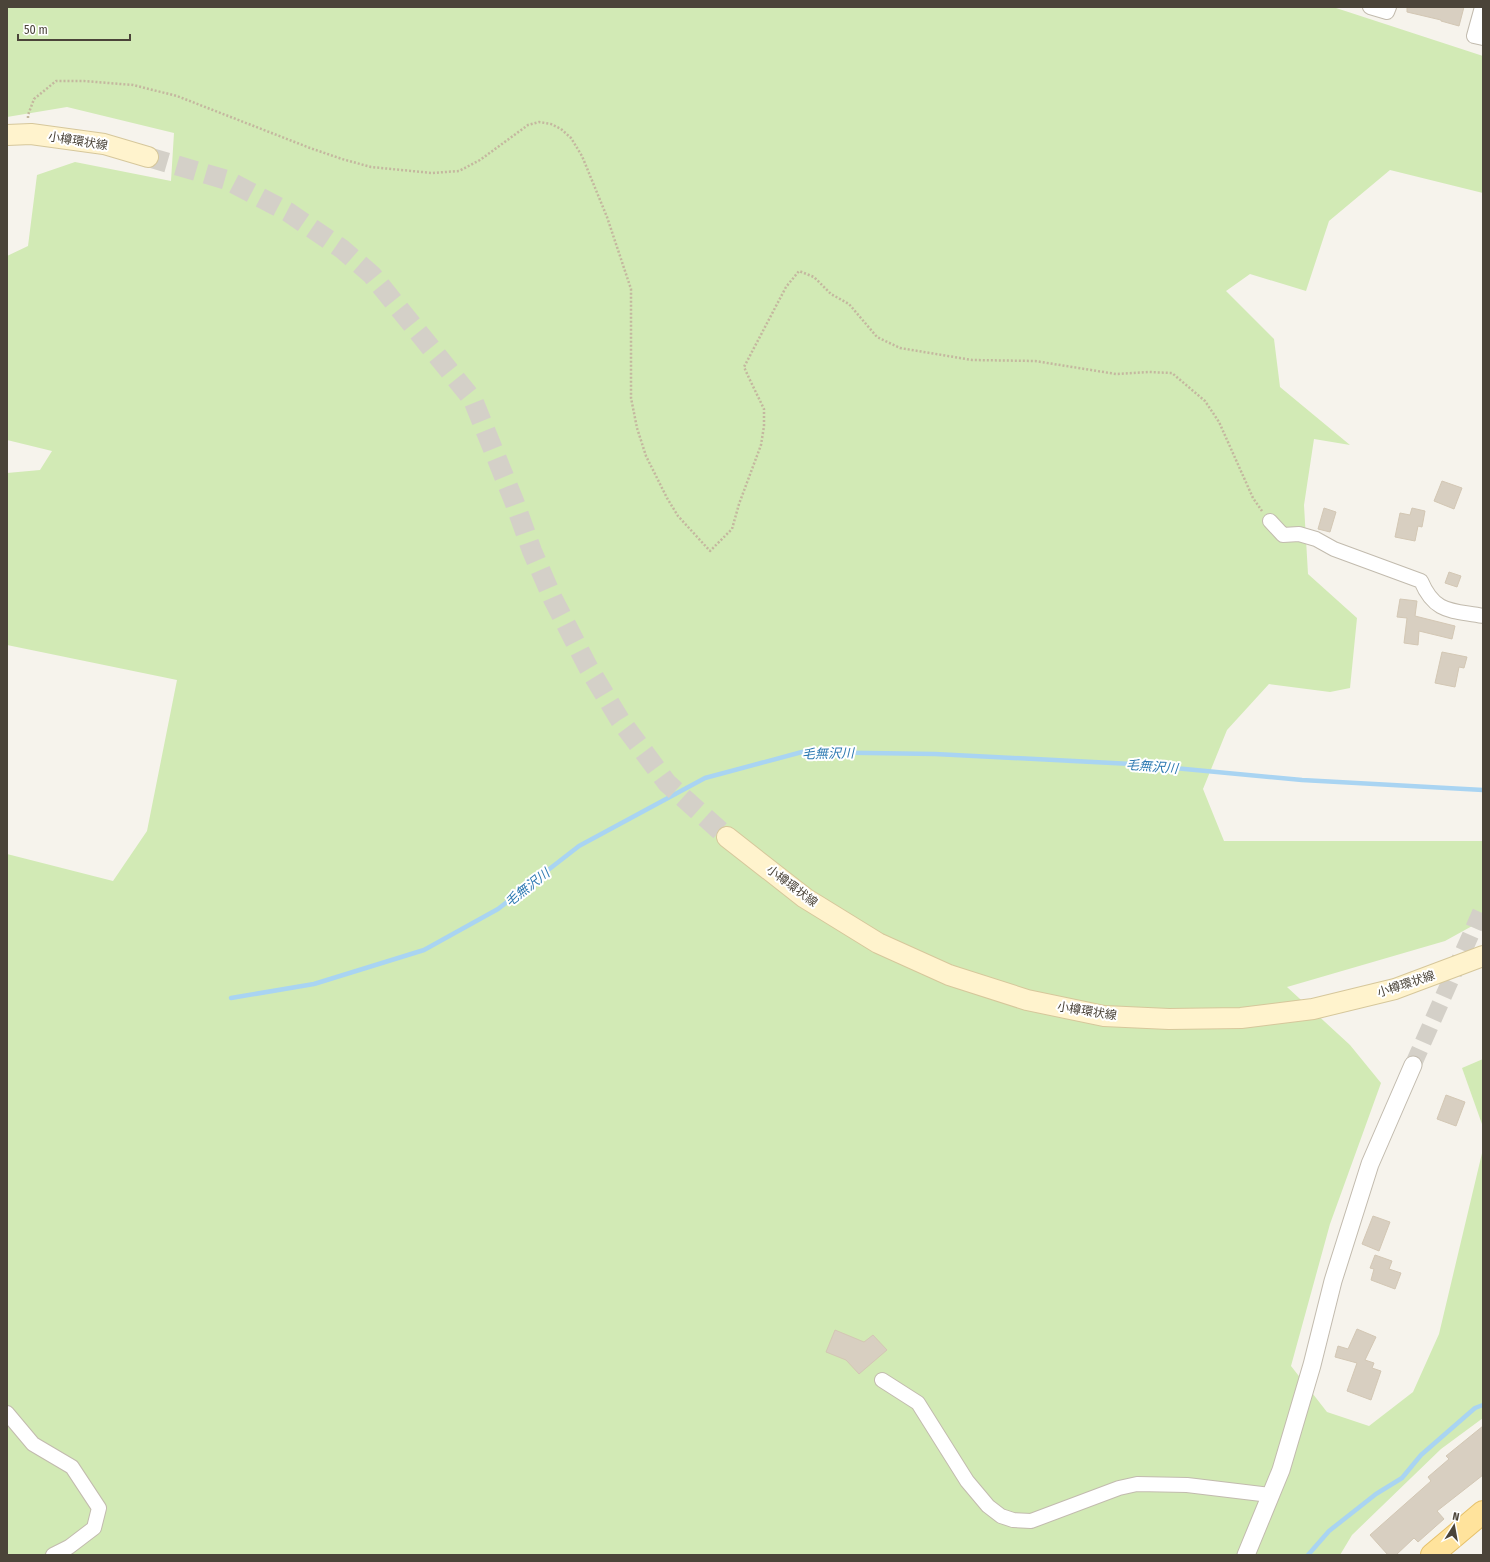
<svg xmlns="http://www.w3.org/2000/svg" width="1490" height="1562" viewBox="0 0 1490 1562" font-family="'Fira Sans Condensed','Noto Sans JP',sans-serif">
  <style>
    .green { fill: #d2eab5 }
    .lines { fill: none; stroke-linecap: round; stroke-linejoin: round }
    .stream { stroke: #a9d4f2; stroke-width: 4.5 }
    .building { fill: #d8cfc1; stroke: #d3c7b4 }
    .tertiary-tunnel { stroke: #d4d0c8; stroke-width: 17; stroke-dasharray: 17 8; stroke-linecap: butt }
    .secondary-tunnel { stroke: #d4d0c8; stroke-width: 20; stroke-dasharray: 20 10; stroke-linecap: butt }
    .minor-casing { stroke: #c2bbae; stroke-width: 16 }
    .tertiary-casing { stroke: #c2bbae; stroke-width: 19 }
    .secondary-casing { stroke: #d6c79b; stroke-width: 22 }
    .primary-casing { stroke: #e6c16a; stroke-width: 24 }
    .path { stroke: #c4b79f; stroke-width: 2.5; stroke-dasharray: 2 2; stroke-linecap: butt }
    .minor { stroke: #fff; stroke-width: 14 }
    .tertiary { stroke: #fff; stroke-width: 17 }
    .secondary { stroke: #fff3cd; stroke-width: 20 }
    .primary { stroke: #ffe39c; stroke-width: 22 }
    .labels { text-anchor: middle; stroke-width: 4; stroke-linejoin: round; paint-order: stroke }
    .street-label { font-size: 12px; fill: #4b4439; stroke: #fff }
    .water-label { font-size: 13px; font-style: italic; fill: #2e7ab2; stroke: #fff }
  </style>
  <rect width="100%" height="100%" fill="#f6f3ec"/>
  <!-- green -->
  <g class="green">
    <polygon points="7,7 1333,7 1483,56 1483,193 1390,170 1329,221 1306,291 1250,274 1226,291 1274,339 1280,387 1350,445 1314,439 1304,505 1308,574 1357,618 1350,688 1330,692 1269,684 1227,730 1203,789 1224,841 1483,841 1483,920 1445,941 1287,987 1350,1045 1381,1083 1330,1224 1291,1366 1327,1412 1369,1426 1413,1392 1439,1334 1483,1149 1483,1418 1441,1449 1352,1535 1340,1555 7,1555 7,854 113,881 147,831 177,680 7,645 7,473 40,470 52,451 7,440 7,256 28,246 37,175 75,162 171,181 174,133 67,107 7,117"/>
    <polygon points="1483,1059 1483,1127 1462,1068"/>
  </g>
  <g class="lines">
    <!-- stream -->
    <g class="stream">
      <polyline points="231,998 314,984 424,950 498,909 579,846 705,778 802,752 935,754 1132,764 1302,780 1483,790"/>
      <polyline points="1308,1555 1329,1531 1376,1494 1402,1478 1421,1455 1475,1408 1483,1405"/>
    </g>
  </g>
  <!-- building -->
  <g class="building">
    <polygon points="1407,7 1464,7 1459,26 1441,21 1441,20 1407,12"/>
    <polygon points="1442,481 1462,488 1454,509 1434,501"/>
    <polygon points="1324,508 1336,512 1330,532 1318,529"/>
    <polygon points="1412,508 1425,511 1422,527 1418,526 1415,541 1395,537 1400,513 1410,515"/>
    <polygon points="1449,572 1461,576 1457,587 1445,583"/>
    <polygon points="1400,599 1417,601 1415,616 1455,626 1452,639 1419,631 1418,645 1404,643 1407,618 1397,617"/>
    <polygon points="1442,652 1467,657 1464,668 1459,667 1455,687 1435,683"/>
    <polygon points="1446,1095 1465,1102 1456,1126 1437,1119"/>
    <polygon points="1373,1216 1390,1222 1379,1251 1362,1244"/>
    <polygon points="1375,1255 1392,1261 1389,1269 1401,1273 1395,1289 1371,1280 1374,1269 1370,1268"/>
    <polygon points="1357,1329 1376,1337 1365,1360 1374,1363 1372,1368 1381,1371 1371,1400 1347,1391 1357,1363 1335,1357 1338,1346 1348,1349"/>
    <polygon points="835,1330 864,1342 873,1335 887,1350 859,1374 846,1360 826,1352"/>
    <polygon points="1483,1426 1483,1475 1437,1511 1444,1519 1418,1542 1414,1538 1396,1555 1388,1555 1370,1535 1431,1481 1428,1477 1449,1459 1446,1456"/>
  </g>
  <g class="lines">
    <!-- tertiary-tunnel -->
    <polyline class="tertiary-tunnel" points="1413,1065 1483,907"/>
    <!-- secondary-tunnel -->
    <polyline class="secondary-tunnel" points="148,157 227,180 288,212 342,249 372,275 473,400 514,501 532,551 553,599 588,667 620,720 667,783 727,837"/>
    <!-- minor casing -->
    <g class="minor-casing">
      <g id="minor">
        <polyline points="1370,7 1387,12 1389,7"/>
        <polyline points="1482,7 1474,36 1483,38"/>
        <path d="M1270 521 1283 535 1299 534 1316 539 1334 549 1421 581C1435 614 1452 610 1483 616"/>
        <polyline points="882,1380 918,1403 967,1481 988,1506 1001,1516 1013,1520 1031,1521 1119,1488 1137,1484 1187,1485 1270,1495"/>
        <polyline points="7,1413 33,1444 72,1467 99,1508 94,1528 69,1547 53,1555"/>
      </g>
    </g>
    <!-- tertiary casing -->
    <g class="tertiary-casing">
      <polyline id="tertiary" points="1246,1555 1281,1470 1312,1365 1333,1281 1370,1164 1413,1065"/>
    </g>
    <!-- secondary casing -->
    <g class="secondary-casing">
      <g id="secondary">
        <polyline points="7,135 31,134 104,144 148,157"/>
        <polyline points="727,837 805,898 878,943 949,975 1027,1000 1104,1016 1169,1019 1241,1018 1313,1009 1395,989 1483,956"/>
      </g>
    </g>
    <!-- primary casing -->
    <g class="primary-casing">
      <polyline id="primary" points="1432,1555 1483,1512"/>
    </g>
    <!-- path -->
    <polyline class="path" points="28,118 28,115 34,99 56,81 84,81 133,85 177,96 310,148 342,159 371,167 432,173 459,171 480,160 528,125 539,122 551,124 561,129 571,138 582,156 607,217 631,289 631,398 637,428 646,456 667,498 678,516 710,551 732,529 739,504 761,445 764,426 764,409 749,378 744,367 786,287 799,271 814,277 831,294 849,304 877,337 900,348 972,360 1035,361 1116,374 1149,372 1172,373 1205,401 1219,422 1253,498 1262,511"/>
    <!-- minor -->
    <use href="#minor" class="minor"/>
    <!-- tertiary -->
    <use href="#tertiary" class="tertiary"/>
    <!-- secondary -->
    <use href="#secondary" class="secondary"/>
    <!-- primary -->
    <use href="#primary" class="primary"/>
  </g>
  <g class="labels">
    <!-- street labels -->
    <g class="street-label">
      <text transform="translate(78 141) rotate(9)" y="4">小樽環状線</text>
      <text transform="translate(792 886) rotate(37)" y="4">小樽環状線</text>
      <text transform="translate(1406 984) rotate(-18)" y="4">小樽環状線</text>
      <text transform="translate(1087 1011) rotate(9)" y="4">小樽環状線</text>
    </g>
    <!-- water labels -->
    <g class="water-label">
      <text transform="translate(828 753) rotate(-1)" y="5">毛無沢川</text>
      <text transform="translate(1152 766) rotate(5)" y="5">毛無沢川</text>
      <text transform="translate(527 887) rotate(-38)" y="5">毛無沢川</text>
    </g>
  </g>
  <!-- border -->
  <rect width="1490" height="1562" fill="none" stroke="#4b4439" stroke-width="16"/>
  <!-- north arrow -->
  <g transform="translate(1454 1526) rotate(11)" stroke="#ffffff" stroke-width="3" paint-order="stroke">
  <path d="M0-3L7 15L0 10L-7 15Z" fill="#4b4439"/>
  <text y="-6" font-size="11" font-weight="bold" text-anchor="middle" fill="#4b4439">N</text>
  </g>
  <!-- scale -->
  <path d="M18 34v6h112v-6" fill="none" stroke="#4b4439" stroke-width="2"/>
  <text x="24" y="34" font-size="12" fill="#4b4439" stroke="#ffffff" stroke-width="3" paint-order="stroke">50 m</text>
</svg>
